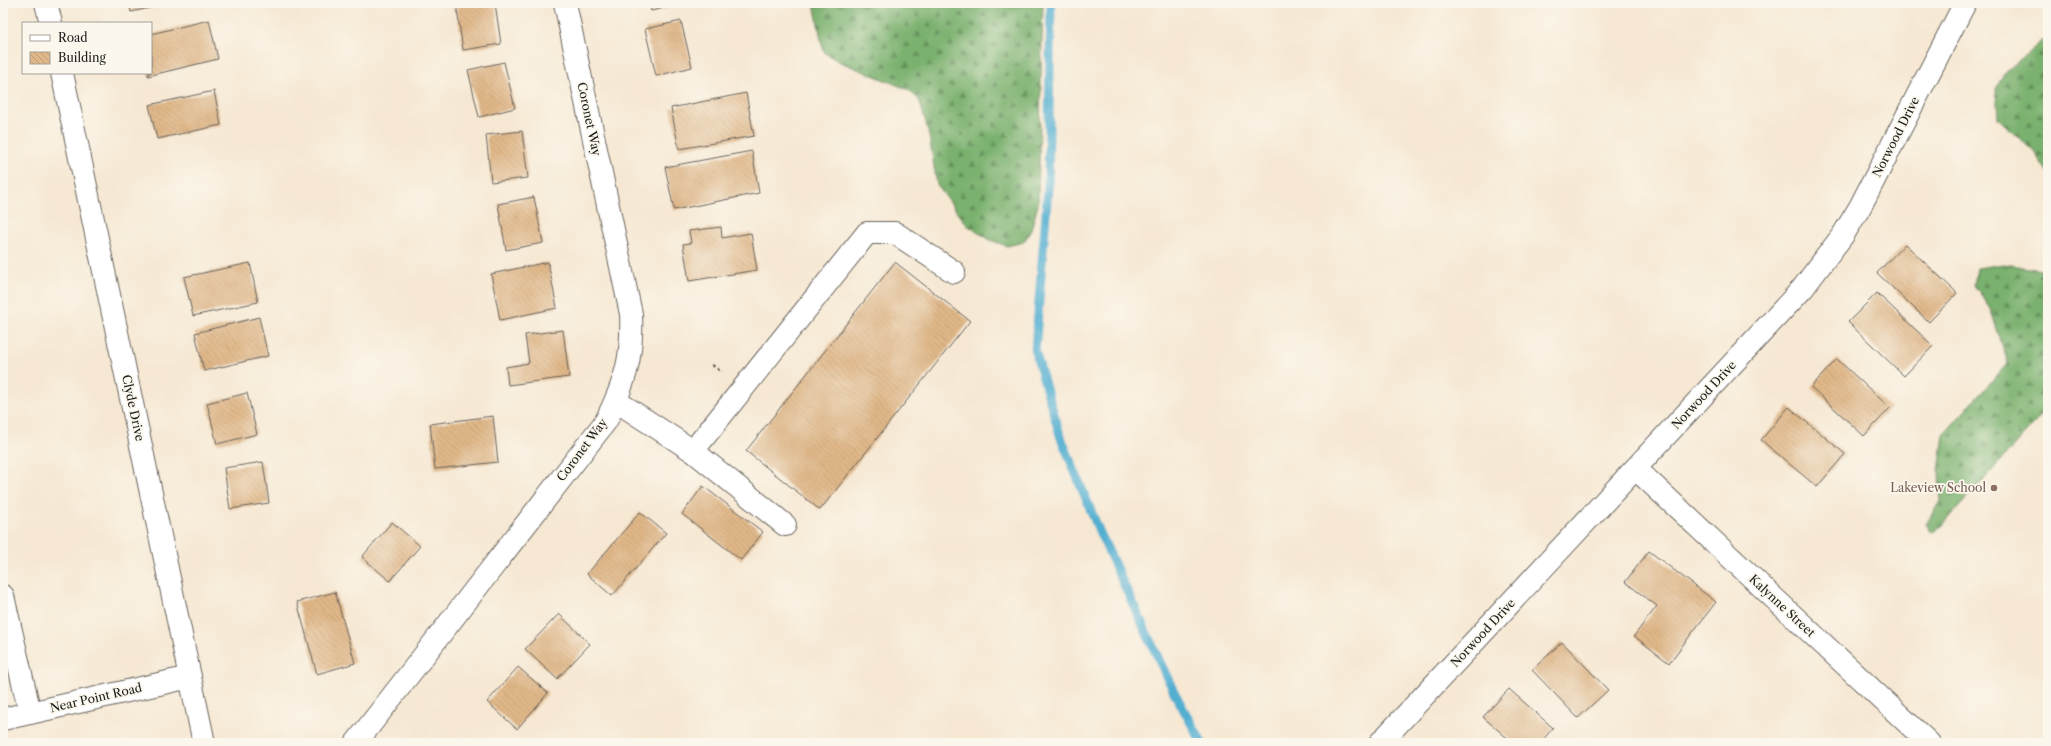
<svg xmlns="http://www.w3.org/2000/svg" width="2051" height="746" viewBox="0 0 2051 746" font-family="'Libre Caslon Text',serif">
  <style>
    .forest { fill: url(#forest-firs); stroke: #4b6645 }
    .lines { fill: none; stroke-linecap: round; stroke-linejoin: round }
    .stream { stroke: #53afd1; stroke-width: 9 }
    .building { fill: url(#building-back-hatch) }
    .minor-casing { stroke: #68635c; stroke-width: 24 }
    .path { stroke: #68635c; stroke-width: 2.5; stroke-dasharray: 3 3; stroke-linecap: butt }
    .minor { stroke: #fff; stroke-width: 22 }
    .education-dot { fill: #8d6e63; stroke: #fbf7ec; stroke-width: 1.5 }
    .labels { text-anchor: middle; stroke-width: 3.5; stroke-linejoin: round; paint-order: stroke }
    .street-label { font-size: 12px; fill: #1c1c1c; stroke: #fbf7ec }
    .education-label { font-size: 12px; fill: #785e54; stroke: #fbf7ec; text-anchor: end }
  </style>
  <defs>
    <pattern id="forest-firs" width="22" height="20" patternUnits="userSpaceOnUse"><rect width="22" height="20" fill="#7ab16e"/><path d="M5 1l3.5 6h-7zM16 11l3.5 6h-7z" fill="#638f5a"/></pattern>
    <pattern id="building-back-hatch" width="6" height="6" patternUnits="userSpaceOnUse"><rect width="6" height="6" fill="#e0b788"/><path d="M-1 5l2 2M0 0l6 6M5-1l2 2" fill="none" stroke="#c09d75"/></pattern>
  </defs>
  <rect width="100%" height="100%" fill="#fbf7ec"/>
  <filter id="ink" filterUnits="userSpaceOnUse"><feTurbulence type="fractalNoise" baseFrequency=".025" numOctaves="2"/><feDisplacementMap in="SourceGraphic" scale="8" xChannelSelector="R" yChannelSelector="G"/><feConvolveMatrix kernelMatrix="1 2 1 2 8 2 1 2 1" color-interpolation-filters="sRGB"/></filter>
  <filter id="wash" filterUnits="userSpaceOnUse"><feTurbulence type="fractalNoise" baseFrequency=".012" numOctaves="4" result="noise"/><feDisplacementMap in="SourceGraphic" scale="16" xChannelSelector="R" yChannelSelector="G"/><feGaussianBlur stdDeviation="0.9" result="paint"/><feColorMatrix in="noise" values="0 0 0 0 0 0 0 0 0 0 0 0 0 0 0 0 0 1.4 0 .05"/><feComposite in="paint" operator="in"/></filter>
  <g filter="url(#wash)">
    <rect width="100%" height="100%" fill="#f6e8d3"/>
    <!-- forest -->
    <g class="forest">
      <polygon points="814,3 1043,3 1038,205 1031,230 1024,242 1007,246 990,240 967,225 937,185 928,130 919,100 909,90 838,61 825,53 822,45"/>
      <polygon points="2048,36 2048,173 2034,152 1998,118 1996,89 2004,73"/>
      <polygon points="2004,264 2048,271 2048,408 1942,526 1931,532 1926,524 1940,501 1939,471 1944,434 2008,363 1990,308 1974,285 1977,268"/>
    </g>
    <g class="lines">
      <!-- stream -->
      <polyline class="stream" points="1051,3 1048,188 1035,351 1060,435 1100,533 1174,692 1202,743"/>
    </g>
    <g id="blocks">
      <!-- building -->
      <g class="building">
        <polygon points="129,3 168,3 168,4 131,12"/>
        <polygon points="456,3 495,3 501,44 463,50"/>
        <polygon points="649,3 683,3 683,4 651,11"/>
        <polygon points="209,20 218,59 148,76 148,73 151,73 151,34"/>
        <polygon points="681,21 692,67 656,76 645,29"/>
        <polygon points="504,62 515,108 479,117 468,70"/>
        <polygon points="214,91 221,125 157,139 149,105"/>
        <polygon points="746,93 754,136 679,149 671,108"/>
        <polygon points="522,131 528,178 491,182 486,135"/>
        <polygon points="752,151 759,193 674,210 665,167"/>
        <polygon points="534,197 543,243 506,250 498,204"/>
        <polygon points="721,227 722,238 751,233 757,270 689,281 683,244 691,243 689,231"/>
        <polygon points="1905,244 1957,293 1929,322 1877,273"/>
        <polygon points="548,262 557,308 500,320 491,274"/>
        <polygon points="895,262 970,321 820,510 746,451"/>
        <polygon points="250,263 258,302 193,316 184,277"/>
        <polygon points="1877,293 1933,346 1904,376 1848,322"/>
        <polygon points="259,317 268,356 204,371 195,333"/>
        <polygon points="563,330 569,377 508,385 506,367 529,363 525,335"/>
        <polygon points="1837,359 1890,408 1864,436 1811,387"/>
        <polygon points="247,393 257,434 217,444 207,403"/>
        <polygon points="1789,407 1845,454 1817,487 1761,440"/>
        <polygon points="493,416 498,462 435,469 430,424"/>
        <polygon points="263,462 269,503 230,509 224,468"/>
        <polygon points="703,486 763,532 741,560 682,514"/>
        <polygon points="640,512 666,533 612,596 587,574"/>
        <polygon points="392,522 420,546 390,581 362,557"/>
        <polygon points="1649,551 1716,602 1669,663 1634,636 1657,606 1625,582"/>
        <polygon points="335,592 355,663 317,674 297,602"/>
        <polygon points="559,614 590,644 557,679 525,649"/>
        <polygon points="1562,642 1608,690 1578,718 1532,670"/>
        <polygon points="518,667 548,693 517,729 487,702"/>
        <polygon points="1509,689 1553,728 1540,743 1513,743 1483,717"/>
      </g>
    </g>
  </g>
  <g filter="url(#ink)">
    <use href="#blocks" fill-opacity="0" stroke="#68635c" stroke-width="1"/>
    <g class="lines">
      <!-- minor casing -->
      <g class="minor-casing">
        <g id="minor">
          <polyline points="46,3 51,23"/>
          <polyline points="62,73 204,743"/>
          <polyline points="616,401 693,451 785,525"/>
          <polyline points="693,451 867,233 895,233 954,272"/>
          <polyline points="1636,469 1929,743"/>
          <polyline points="3,596 30,713"/>
          <polyline points="3,719 190,677"/>
          <path d="M356 743 606 421C625 383 633 358 631 314L565 3"/>
          <polyline points="1380,743 1803,288 1843,235 1860,207 1965,3"/>
        </g>
      </g>
      <!-- path -->
      <polyline class="path" points="712,365 722,372"/>
      <!-- minor -->
      <use href="#minor" class="minor"/>
    </g>
  </g>
  <!-- markers -->
  <circle class="education-dot" cx="1994" cy="488" r="4"/>
  <g class="labels">
    <!-- street labels -->
    <g class="street-label">
      <text transform="translate(589 119) rotate(78)" y="4">Coronet Way</text>
      <text transform="translate(1896 137) rotate(-63)" y="4">Norwood Drive</text>
      <text transform="translate(1704 395) rotate(-47)" y="4">Norwood Drive</text>
      <text transform="translate(133 408) rotate(78)" y="4">Clyde Drive</text>
      <text transform="translate(582 450) rotate(-53)" y="4">Coronet Way</text>
      <text transform="translate(1782 606) rotate(43)" y="4">Kalynne Street</text>
      <text transform="translate(1483 633) rotate(-47)" y="4">Norwood Drive</text>
      <text transform="translate(96 698) rotate(-13)" y="4">Near Point Road</text>
    </g>
    <!-- education labels -->
    <g class="education-label">
      <text x="1986" y="492">Lakeview School</text>
    </g>
  </g>
  <!-- margin -->
  <rect width="2051" height="746" fill="none" stroke="#fbf7ec" stroke-width="16"/>
  <!-- legend -->
  <rect x="22" y="22" width="130" height="52" fill="#fbf7ec" stroke="#a29f99"/>
  <rect x="30" y="35" width="20" height="6" fill="#ffffff" stroke="#a29f99"/>
  <text x="58" y="42" font-size="12" fill="#1c1c1c">Road</text>
  <rect x="30" y="52" width="20" height="12" fill="url(#building-back-hatch)" stroke="#a29f99"/>
  <text x="58" y="62" font-size="12" fill="#1c1c1c">Building</text>
</svg>
